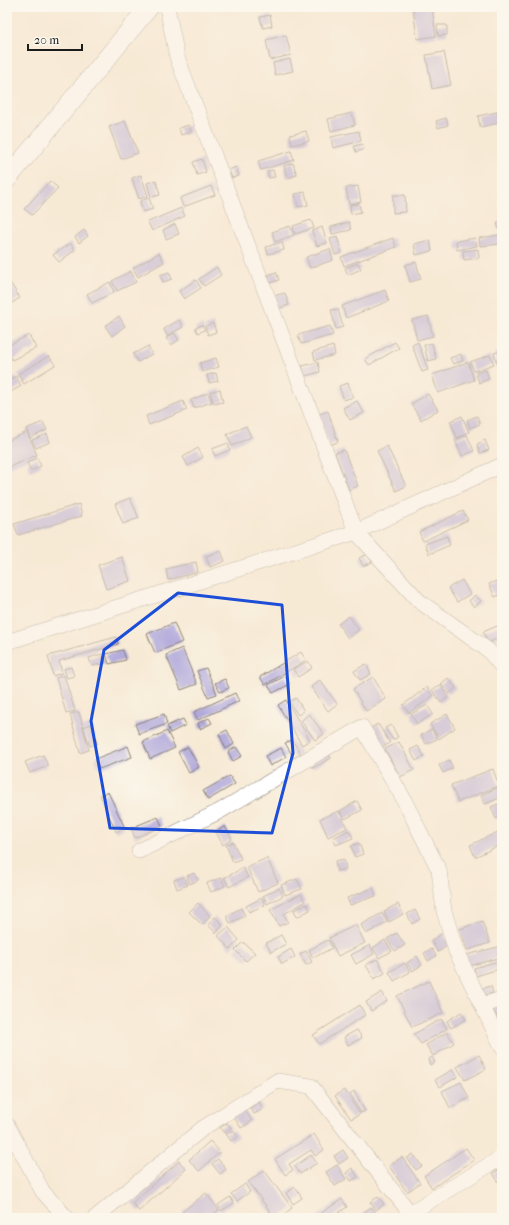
<svg xmlns="http://www.w3.org/2000/svg" width="509" height="1225" viewBox="0 0 509 1225" font-family="'IM FELL French Canon',serif">
  <style>
    .building { fill: #b1a9db }
    .lines { fill: none; stroke-linecap: round; stroke-linejoin: round }
    .minor-casing { stroke: #8a8378; stroke-width: 16 }
    .tertiary-casing { stroke: #8a8378; stroke-width: 20 }
    .minor { stroke: #fff; stroke-width: 15 }
    .tertiary { stroke: #fff; stroke-width: 19 }
    .marked { fill: none; stroke: #1d4ed8; stroke-width: 3; stroke-linejoin: round }
  </style>
  <rect width="100%" height="100%" fill="#fbf7ec"/>
  <filter id="ink" filterUnits="userSpaceOnUse"><feTurbulence type="fractalNoise" baseFrequency=".025" numOctaves="2"/><feDisplacementMap in="SourceGraphic" scale="8" xChannelSelector="R" yChannelSelector="G"/><feConvolveMatrix kernelMatrix="1 2 1 2 8 2 1 2 1" color-interpolation-filters="sRGB"/></filter>
  <filter id="wash" filterUnits="userSpaceOnUse"><feTurbulence type="fractalNoise" baseFrequency=".012" numOctaves="4" result="noise"/><feDisplacementMap in="SourceGraphic" scale="16" xChannelSelector="R" yChannelSelector="G"/><feGaussianBlur stdDeviation="0.9" result="paint"/><feColorMatrix in="noise" values="0 0 0 0 0 0 0 0 0 0 0 0 0 0 0 0 0 1.4 0 .05"/><feComposite in="paint" operator="in"/></filter>
  <g filter="url(#wash)">
    <rect width="100%" height="100%" fill="#f7ead5"/>
    <g id="blocks">
      <!-- building -->
      <g class="building">
        <polygon points="422,7 432,7 436,36 417,39 413,8"/>
        <polygon points="270,15 272,26 263,28 260,17"/>
        <polygon points="437,25 447,25 447,35 438,36"/>
        <polygon points="286,35 291,55 270,60 266,40"/>
        <polygon points="444,52 451,85 432,89 426,55"/>
        <polygon points="290,59 293,71 275,75 273,63"/>
        <polygon points="497,112 499,123 480,127 478,116"/>
        <polygon points="352,113 355,125 331,131 328,119"/>
        <polygon points="446,118 448,125 438,128 436,121"/>
        <polygon points="125,121 138,153 121,159 109,127"/>
        <polygon points="189,125 191,132 181,135 179,128"/>
        <polygon points="306,131 309,141 292,145 290,135"/>
        <polygon points="359,131 361,141 333,148 331,137"/>
        <polygon points="362,144 363,150 356,152 354,146"/>
        <polygon points="291,151 294,160 261,170 258,161"/>
        <polygon points="202,159 206,172 197,175 193,162"/>
        <polygon points="293,163 297,175 287,178 284,166"/>
        <polygon points="236,167 239,176 232,178 229,170"/>
        <polygon points="273,170 275,177 269,178 267,171"/>
        <polygon points="141,175 148,196 139,199 132,178"/>
        <polygon points="156,180 160,195 151,197 147,183"/>
        <polygon points="50,181 58,188 32,215 24,209"/>
        <polygon points="211,186 215,195 183,207 180,198"/>
        <polygon points="358,186 361,202 349,204 346,188"/>
        <polygon points="305,192 308,205 298,207 295,194"/>
        <polygon points="393,195 405,195 406,212 393,213"/>
        <polygon points="149,198 153,209 143,212 140,201"/>
        <polygon points="359,204 361,212 351,214 350,205"/>
        <polygon points="181,208 185,216 152,231 148,222"/>
        <polygon points="311,220 314,228 295,234 293,226"/>
        <polygon points="349,222 351,230 332,234 331,227"/>
        <polygon points="502,222 502,230 499,230 497,223"/>
        <polygon points="175,224 179,234 166,239 163,230"/>
        <polygon points="290,226 294,235 275,242 272,232"/>
        <polygon points="322,227 327,243 317,246 312,231"/>
        <polygon points="84,230 88,236 79,243 75,237"/>
        <polygon points="500,235 501,244 480,246 479,238"/>
        <polygon points="337,237 342,253 335,255 330,239"/>
        <polygon points="393,238 396,247 344,266 341,257"/>
        <polygon points="475,238 477,246 457,250 456,241"/>
        <polygon points="430,240 432,251 416,255 414,244"/>
        <polygon points="282,242 284,250 268,254 266,247"/>
        <polygon points="70,243 75,250 59,262 53,255"/>
        <polygon points="330,249 333,260 310,268 306,257"/>
        <polygon points="478,249 479,258 464,260 463,251"/>
        <polygon points="159,253 164,262 138,277 133,268"/>
        <polygon points="416,262 421,279 410,282 405,265"/>
        <polygon points="358,263 361,269 348,275 345,268"/>
        <polygon points="217,267 221,275 204,286 199,279"/>
        <polygon points="131,271 136,282 117,291 112,281"/>
        <polygon points="169,272 172,279 163,282 160,275"/>
        <polygon points="276,272 279,280 270,283 268,275"/>
        <polygon points="7,278 20,298 7,306"/>
        <polygon points="196,280 201,288 184,299 179,291"/>
        <polygon points="110,282 114,292 92,303 87,294"/>
        <polygon points="385,290 389,301 346,318 342,306"/>
        <polygon points="285,293 289,305 277,309 273,296"/>
        <polygon points="338,309 343,327 336,329 331,310"/>
        <polygon points="119,316 125,326 112,336 105,326"/>
        <polygon points="428,316 433,336 417,340 412,320"/>
        <polygon points="179,320 183,327 167,336 164,329"/>
        <polygon points="213,323 216,332 208,335 205,326"/>
        <polygon points="202,325 205,330 198,333 195,328"/>
        <polygon points="330,326 333,335 301,344 298,335"/>
        <polygon points="174,333 179,340 171,345 166,338"/>
        <polygon points="29,335 36,348 12,360 7,351 7,346"/>
        <polygon points="395,342 399,348 369,365 365,359"/>
        <polygon points="418,342 428,370 422,372 412,345"/>
        <polygon points="432,343 436,359 428,361 424,345"/>
        <polygon points="148,346 152,354 138,362 133,354"/>
        <polygon points="333,346 335,355 315,360 313,352"/>
        <polygon points="502,351 502,373 500,374 494,353"/>
        <polygon points="461,354 463,361 453,364 450,358"/>
        <polygon points="490,355 494,364 474,371 470,362"/>
        <polygon points="49,356 55,365 24,384 18,374"/>
        <polygon points="216,358 219,367 202,372 200,363"/>
        <polygon points="318,362 320,372 305,376 302,366"/>
        <polygon points="468,362 474,380 438,393 432,375"/>
        <polygon points="486,370 489,379 479,383 476,373"/>
        <polygon points="216,373 218,381 209,383 207,375"/>
        <polygon points="16,376 21,386 7,394 7,381"/>
        <polygon points="348,383 353,397 344,400 339,386"/>
        <polygon points="220,389 223,402 214,404 210,392"/>
        <polygon points="208,393 212,402 194,408 191,400"/>
        <polygon points="428,394 438,410 421,420 411,404"/>
        <polygon points="183,401 187,410 149,425 146,416"/>
        <polygon points="357,401 364,413 350,420 343,408"/>
        <polygon points="328,411 338,442 329,445 319,414"/>
        <polygon points="462,416 469,432 457,438 450,421"/>
        <polygon points="477,416 480,424 470,428 467,420"/>
        <polygon points="43,422 47,430 30,438 26,429"/>
        <polygon points="246,426 251,437 232,446 227,434"/>
        <polygon points="27,432 37,455 7,468 7,441"/>
        <polygon points="47,434 50,442 36,448 32,440"/>
        <polygon points="467,435 474,451 462,456 455,440"/>
        <polygon points="485,440 489,450 480,453 477,444"/>
        <polygon points="228,443 230,450 215,456 212,449"/>
        <polygon points="387,446 406,486 396,491 377,451"/>
        <polygon points="198,448 203,457 188,466 183,457"/>
        <polygon points="344,450 358,486 349,490 335,453"/>
        <polygon points="37,458 41,466 31,471 27,463"/>
        <polygon points="130,498 139,518 123,524 115,504"/>
        <polygon points="79,504 82,516 18,535 14,524"/>
        <polygon points="463,511 468,520 423,541 419,532"/>
        <polygon points="447,536 450,545 429,554 425,544"/>
        <polygon points="221,551 225,561 210,567 206,556"/>
        <polygon points="368,554 372,562 363,566 359,558"/>
        <polygon points="122,557 130,581 106,589 98,565"/>
        <polygon points="196,562 198,572 168,580 166,569"/>
        <polygon points="502,579 502,594 495,597 489,584"/>
        <polygon points="462,580 470,594 457,602 448,588"/>
        <polygon points="475,595 481,601 474,607 469,601"/>
        <polygon points="349,616 359,630 348,638 338,624"/>
        <polygon points="174,623 182,642 155,653 147,634"/>
        <polygon points="502,624 502,636 488,643 483,632"/>
        <polygon points="116,637 118,644 59,661 62,673 53,676 48,656"/>
        <polygon points="182,648 197,684 181,690 166,655"/>
        <polygon points="123,650 126,660 109,664 106,654"/>
        <polygon points="301,652 306,660 265,685 260,677"/>
        <polygon points="102,654 105,663 92,666 89,658"/>
        <polygon points="308,661 312,668 298,677 293,669"/>
        <polygon points="366,664 371,674 360,680 354,671"/>
        <polygon points="71,667 74,676 67,678 64,669"/>
        <polygon points="206,668 217,694 208,697 197,671"/>
        <polygon points="64,675 75,711 66,713 56,678"/>
        <polygon points="285,676 290,684 273,693 268,685"/>
        <polygon points="373,677 386,699 366,711 353,689"/>
        <polygon points="448,678 456,688 449,694 441,684"/>
        <polygon points="225,679 229,688 220,692 215,683"/>
        <polygon points="320,680 337,704 328,711 311,687"/>
        <polygon points="440,685 448,697 441,703 432,690"/>
        <polygon points="427,687 433,696 409,713 403,705"/>
        <polygon points="235,693 239,701 198,720 194,712"/>
        <polygon points="296,698 304,711 298,715 289,702"/>
        <polygon points="286,700 310,740 302,745 278,705"/>
        <polygon points="427,705 433,714 417,724 411,714"/>
        <polygon points="79,712 89,750 80,753 70,714"/>
        <polygon points="164,714 167,724 139,734 135,724"/>
        <polygon points="309,714 324,734 315,740 301,721"/>
        <polygon points="447,714 455,728 439,739 430,724"/>
        <polygon points="209,718 212,723 200,729 198,723"/>
        <polygon points="183,719 186,725 170,733 167,726"/>
        <polygon points="91,724 97,744 90,746 83,727"/>
        <polygon points="378,724 390,743 381,748 369,729"/>
        <polygon points="391,725 398,737 393,740 385,728"/>
        <polygon points="432,729 437,739 426,744 421,735"/>
        <polygon points="227,730 234,744 226,749 219,734"/>
        <polygon points="167,731 175,748 150,759 143,742"/>
        <polygon points="292,740 301,754 294,758 285,743"/>
        <polygon points="399,742 414,770 400,777 385,749"/>
        <polygon points="128,746 132,757 99,769 95,759"/>
        <polygon points="418,746 424,756 416,761 410,750"/>
        <polygon points="188,747 199,767 189,773 178,752"/>
        <polygon points="236,747 242,756 233,761 228,752"/>
        <polygon points="281,748 286,757 270,766 265,756"/>
        <polygon points="326,749 331,758 313,768 308,760"/>
        <polygon points="43,755 48,766 30,773 25,762"/>
        <polygon points="449,760 453,768 443,773 439,765"/>
        <polygon points="493,769 499,786 458,802 451,785"/>
        <polygon points="230,776 235,784 208,800 203,791"/>
        <polygon points="502,786 502,797 485,804 481,795"/>
        <polygon points="108,792 125,828 116,832 100,795"/>
        <polygon points="357,801 362,810 345,819 340,811"/>
        <polygon points="498,804 502,812 502,816 496,819 491,807"/>
        <polygon points="339,811 347,828 328,837 320,819"/>
        <polygon points="158,817 162,826 135,838 131,828"/>
        <polygon points="225,826 232,839 223,845 216,832"/>
        <polygon points="349,830 353,838 336,845 333,838"/>
        <polygon points="502,830 502,844 475,857 470,845"/>
        <polygon points="233,842 241,859 233,862 226,845"/>
        <polygon points="359,843 363,854 355,857 351,846"/>
        <polygon points="267,858 278,883 258,892 247,867"/>
        <polygon points="344,859 346,869 337,871 335,861"/>
        <polygon points="243,868 248,877 229,887 224,878"/>
        <polygon points="194,873 198,880 190,884 187,876"/>
        <polygon points="184,877 188,885 177,889 174,880"/>
        <polygon points="221,878 225,886 211,892 207,883"/>
        <polygon points="297,879 302,889 285,895 281,885"/>
        <polygon points="279,888 283,896 267,904 263,896"/>
        <polygon points="373,888 376,896 350,905 347,898"/>
        <polygon points="301,894 305,902 284,914 288,922 279,926 270,910"/>
        <polygon points="262,898 265,905 249,912 246,906"/>
        <polygon points="198,903 210,916 202,925 189,912"/>
        <polygon points="307,904 310,910 297,917 294,910"/>
        <polygon points="398,904 403,914 389,922 384,911"/>
        <polygon points="241,908 245,916 230,923 226,916"/>
        <polygon points="415,910 420,919 412,924 407,914"/>
        <polygon points="382,913 387,922 366,934 361,925"/>
        <polygon points="215,917 223,925 216,933 208,925"/>
        <polygon points="482,921 490,943 467,950 460,929"/>
        <polygon points="356,925 365,943 338,956 329,938"/>
        <polygon points="228,927 239,940 230,949 218,936"/>
        <polygon points="397,933 405,945 395,951 387,939"/>
        <polygon points="443,933 450,944 438,952 431,941"/>
        <polygon points="281,935 286,944 271,952 266,943"/>
        <polygon points="328,940 332,948 313,958 309,950"/>
        <polygon points="385,940 392,951 379,958 373,948"/>
        <polygon points="243,942 255,953 246,961 235,950"/>
        <polygon points="370,945 374,954 356,964 351,955"/>
        <polygon points="502,946 502,957 469,966 466,955"/>
        <polygon points="291,949 295,957 282,964 278,957"/>
        <polygon points="432,949 436,956 428,961 424,953"/>
        <polygon points="306,951 312,962 306,965 300,954"/>
        <polygon points="417,956 422,965 412,971 407,963"/>
        <polygon points="377,959 385,973 374,979 366,965"/>
        <polygon points="502,960 502,968 476,976 474,968"/>
        <polygon points="405,963 410,972 394,981 389,972"/>
        <polygon points="429,981 443,1013 412,1027 397,996"/>
        <polygon points="491,986 493,993 482,996 480,989"/>
        <polygon points="382,992 387,1001 371,1011 366,1002"/>
        <polygon points="502,1002 502,1013 496,1016 492,1005"/>
        <polygon points="360,1005 365,1015 319,1044 313,1035"/>
        <polygon points="461,1012 466,1019 451,1028 447,1021"/>
        <polygon points="501,1015 502,1023 495,1025 493,1017"/>
        <polygon points="441,1019 447,1029 421,1044 414,1034"/>
        <polygon points="357,1030 362,1038 348,1045 344,1037"/>
        <polygon points="447,1032 454,1043 433,1056 426,1045"/>
        <polygon points="479,1055 486,1069 465,1080 457,1067"/>
        <polygon points="432,1057 435,1062 430,1065 428,1059"/>
        <polygon points="452,1070 457,1077 440,1087 435,1080"/>
        <polygon points="461,1082 469,1098 450,1108 442,1091"/>
        <polygon points="344,1090 360,1114 351,1119 335,1096"/>
        <polygon points="354,1091 365,1111 361,1113 350,1094"/>
        <polygon points="259,1102 263,1109 254,1114 250,1108"/>
        <polygon points="245,1110 252,1121 241,1128 234,1117"/>
        <polygon points="227,1123 231,1128 224,1133 220,1128"/>
        <polygon points="233,1130 238,1137 231,1141 226,1134"/>
        <polygon points="314,1134 324,1150 315,1156 311,1150 289,1164 293,1170 285,1175 275,1159"/>
        <polygon points="210,1141 220,1152 199,1171 189,1160"/>
        <polygon points="466,1148 474,1160 432,1188 424,1176"/>
        <polygon points="343,1150 348,1158 339,1164 334,1156"/>
        <polygon points="413,1154 422,1166 416,1170 407,1158"/>
        <polygon points="311,1155 317,1163 300,1174 295,1166"/>
        <polygon points="402,1157 420,1183 407,1192 389,1166"/>
        <polygon points="218,1159 226,1169 220,1174 212,1164"/>
        <polygon points="179,1161 186,1169 139,1211 132,1203"/>
        <polygon points="337,1165 346,1179 335,1186 326,1172"/>
        <polygon points="352,1168 358,1177 351,1181 346,1173"/>
        <polygon points="502,1168 502,1188 493,1173"/>
        <polygon points="264,1170 292,1208 279,1218 275,1218 248,1182"/>
        <polygon points="245,1184 250,1192 237,1201 231,1194"/>
        <polygon points="295,1187 302,1198 293,1204 286,1193"/>
        <polygon points="206,1193 219,1210 208,1218 206,1218 201,1212 193,1218 188,1218 182,1212"/>
        <polygon points="230,1197 234,1203 221,1211 218,1205"/>
        <polygon points="378,1197 384,1204 376,1210 370,1202"/>
        <polygon points="342,1199 347,1207 331,1218 314,1218"/>
        <polygon points="371,1207 380,1218 365,1218 362,1214"/>
        <polygon points="218,1214 221,1218 212,1218"/>
        <polygon points="344,1214 346,1218 338,1218"/>
      </g>
    </g>
  </g>
  <g filter="url(#ink)">
    <use href="#blocks" fill-opacity="0" stroke="#8a8378" stroke-width="1"/>
    <g class="lines">
      <!-- minor casing -->
      <g class="minor-casing">
        <g id="minor">
          <polyline points="167,7 177,57 356,532 419,601 488,650 502,667"/>
          <polyline points="7,642 356,532 502,465"/>
          <polyline points="139,851 220,811 362,727 402,796 439,870 444,911 456,951 502,1047"/>
          <polyline points="483,1005 502,999"/>
          <polyline points="7,1125 43,1192 67,1218"/>
          <polyline points="410,1213 502,1157"/>
          <polyline points="95,1218 203,1128 277,1081 311,1086 414,1218"/>
        </g>
      </g>
      <!-- tertiary casing -->
      <g class="tertiary-casing">
        <polyline id="tertiary" points="7,179 149,7"/>
      </g>
      <!-- minor -->
      <use href="#minor" class="minor"/>
      <!-- tertiary -->
      <use href="#tertiary" class="tertiary"/>
    </g>
  </g>
  <!-- marked area -->
  <path d="M0 0H509V1225H0ZM178 593 282 605 293 753 272 833 110 828 91 721 104 650Z" fill="#f7ead5" fill-opacity=".55" fill-rule="evenodd"/>
  <path class="marked" d="M178 593 282 605 293 753 272 833 110 828 91 721 104 650Z"/>
  <!-- margin -->
  <rect width="509" height="1225" fill="none" stroke="#fbf7ec" stroke-width="24"/>
  <!-- scale -->
  <path d="M28 44v6h54v-6" fill="none" stroke="#1c1c1c" stroke-width="2"/>
  <text x="34" y="44" font-size="12" fill="#1c1c1c" stroke="#fbf7ec" stroke-width="3" paint-order="stroke">20 m</text>
</svg>
